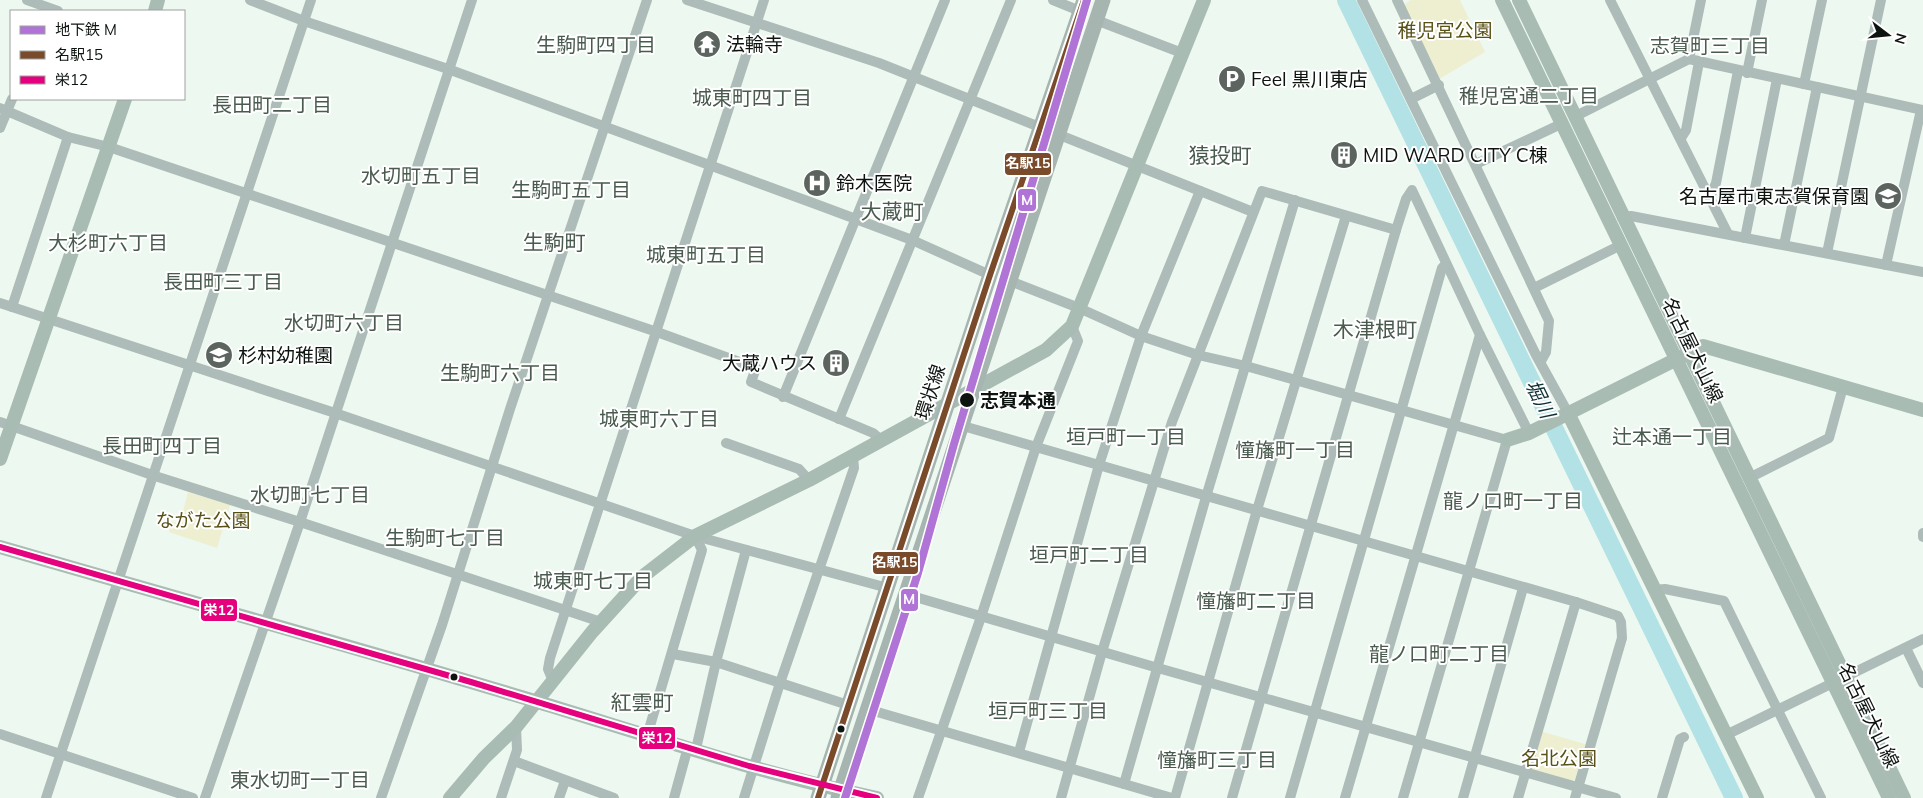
<svg xmlns="http://www.w3.org/2000/svg" width="1923" height="798" viewBox="0 0 1923 798" font-family="Mulish,'Noto Sans JP',sans-serif">
  <style>
    .green { fill: #edefd0 }
    .lines { fill: none; stroke-linecap: round; stroke-linejoin: round }
    .river { stroke: #b2e2e6; stroke-width: 18 }
    .street { stroke: #adbcb8; stroke-width: 10 }
    .secondary { stroke: #a9bcb4; stroke-width: 14 }
    .primary { stroke: #a6b5af; stroke-width: 15 }
    .bus-1-casing { stroke: #fff; stroke-width: 10 }
    .bus-2-casing { stroke: #fff; stroke-width: 10 }
    .bus-1 { stroke: #7a4b2a; stroke-width: 6 }
    .bus-2 { stroke: #e5007d; stroke-width: 6 }
    .metro-1-casing { stroke: #fff; stroke-width: 11 }
    .metro-1 { stroke: #b074d6; stroke-width: 8 }
    .stop-dot { fill: #0d140f; stroke: #fff; stroke-width: 2 }
    .labels { text-anchor: middle; stroke-width: 4; stroke-linejoin: round; paint-order: stroke }
    .park-label { font-size: 19px; fill: #585117; stroke: #fff }
    .poi-label { font-size: 19px; fill: #0d140f; stroke: #fff; text-anchor: start }
    .street-label { font-size: 19px; fill: #0d140f; stroke: #fff }
    .stop-label { font-size: 19px; font-weight: bold; fill: #0d140f; stroke: #fff; text-anchor: start }
    .neighbourhood-label { font-size: 20px; fill: #495b4e; stroke: #fff }
    .water-label { font-size: 20px; font-style: italic; fill: #0f3034; stroke: #fff }
    .quarter-label { font-size: 21px; fill: #495b4e; stroke: #fff }
    .line-badge { stroke: #fff; stroke-width: 2 }
    .badge-label { font-size: 14px; text-anchor: middle; font-weight: bold; fill: #fff }
  </style>
  <rect width="100%" height="100%" fill="#edf8f0"/>
  <!-- green -->
  <g class="green">
    <polygon points="1411,0 1460,0 1485,52 1439,79 1403,7 1406,3"/>
    <polygon points="188,492 230,505 217,548 169,532 172,522 180,523"/>
    <polygon points="1540,731 1585,744 1575,780 1568,783 1532,772 1531,767"/>
  </g>
  <g class="lines">
    <!-- river -->
    <polyline class="river" points="1346,0 1734,798"/>
    <!-- street -->
    <g class="street">
      <polyline points="27,0 58,11"/>
      <polyline points="250,0 304,21 448,69 821,206 912,240 990,275"/>
      <polyline points="687,0 879,63 1253,212"/>
      <polyline points="1053,0 1080,11"/>
      <polyline points="1362,0 1536,355 1568,413"/>
      <polyline points="1397,0 1549,321 1546,352 1541,361"/>
      <polyline points="1610,0 1728,234"/>
      <polyline points="1096,20 1182,53"/>
      <polyline points="1689,59 1701,0"/>
      <polyline points="1747,73 1762,0"/>
      <polyline points="1804,84 1822,0"/>
      <polyline points="1411,99 1439,85"/>
      <polyline points="0,108 68,137 109,147 657,332 756,368 751,382 873,433 881,440"/>
      <polyline points="1574,117 1689,59 1923,110"/>
      <polyline points="0,128 12,99"/>
      <polyline points="1681,138 1686,130 1699,62"/>
      <polyline points="1476,164 1561,124"/>
      <polyline points="1710,197 1716,183 1738,71"/>
      <polyline points="1622,218 1631,216 1923,272"/>
      <polyline points="1745,238 1777,79"/>
      <polyline points="1784,245 1817,87"/>
      <polyline points="1827,253 1881,0"/>
      <polyline points="1886,265 1921,110"/>
      <polyline points="1010,281 1079,308 1141,336 1198,355 1246,366 1507,440 1403,798"/>
      <polyline points="1534,288 1621,245"/>
      <polyline points="0,303 335,413 695,536 888,588"/>
      <polyline points="12,307 68,137"/>
      <polyline points="783,397 945,0"/>
      <polyline points="839,419 1011,0"/>
      <polyline points="0,422 155,476 300,522 601,622"/>
      <polyline points="963,426 1576,602 1618,616 1621,622 1622,638 1575,798"/>
      <polyline points="726,443 799,469 809,480"/>
      <polyline points="1749,478 1829,438 1843,387"/>
      <polyline points="1923,533 1923,537"/>
      <polyline points="1654,590 1665,589 1724,601 1821,798"/>
      <polyline points="905,594 1158,668 1616,798"/>
      <polyline points="1906,648 1923,683"/>
      <polyline points="673,654 716,662 848,705"/>
      <polyline points="553,681 548,669 550,658 764,0"/>
      <polyline points="867,709 1172,798"/>
      <polyline points="0,734 193,798"/>
      <polyline points="1726,735 1923,639"/>
      <polyline points="647,736 702,550 695,536"/>
      <polyline points="696,749 716,662 746,550"/>
      <polyline points="1019,752 1099,465 1141,336 1200,191"/>
      <polyline points="514,761 614,798"/>
      <polyline points="1124,784 1206,497 1295,200"/>
      <polyline points="46,798 311,0"/>
      <polyline points="205,798 300,522 472,0"/>
      <polyline points="381,798 442,625 510,409 647,0"/>
      <polyline points="501,798 517,750 516,727"/>
      <polyline points="559,798 565,781"/>
      <polyline points="674,798 688,747"/>
      <polyline points="744,798 780,683 854,468 853,456"/>
      <polyline points="918,798 981,617 1036,447 1078,341 1072,326"/>
      <polyline points="1061,798 1102,652 1172,422 1262,191 1396,230"/>
      <polyline points="1175,798 1257,510 1346,216"/>
      <polyline points="1232,798 1396,230 1406,199 1412,190 1480,335 1529,433"/>
      <polyline points="1290,798 1442,268 1446,264"/>
      <polyline points="1345,798 1480,335"/>
      <polyline points="1463,798 1523,588"/>
      <polyline points="1518,798 1576,602"/>
      <polyline points="1662,798 1680,739 1684,737"/>
    </g>
    <!-- secondary -->
    <g class="secondary">
      <polyline points="1502,0 1889,798"/>
      <polyline points="1519,0 1904,798"/>
      <polyline points="155,11 158,0"/>
      <polyline points="1568,413 1757,798"/>
      <polyline points="1507,440 1529,433 1703,346 1923,410"/>
      <polyline points="0,459 125,99"/>
      <path d="M0 547C179 599 359 648 538 702 650 736 762 774 877 798"/>
      <polyline points="450,798 484,758 516,727 592,632 642,577 695,536 809,480 1046,350 1072,326 1204,0"/>
    </g>
    <!-- primary -->
    <g class="primary">
      <polyline points="818,798 990,275 1084,0"/>
      <polyline points="838,798 1103,0"/>
    </g>
    <!-- bus-1 casing -->
    <g class="bus-1-casing">
      <polyline id="bus-1" points="818,798 990,275 1084,0"/>
    </g>
    <!-- bus-2 casing -->
    <g class="bus-2-casing">
      <polyline id="bus-2" points="0,547 471,682 749,766 877,798"/>
    </g>
    <!-- bus-1 -->
    <use href="#bus-1" class="bus-1"/>
    <!-- bus-2 -->
    <use href="#bus-2" class="bus-2"/>
    <!-- metro-1 casing -->
    <g class="metro-1-casing">
      <polyline id="metro-1" points="845,798 918,573 954,444 1087,0"/>
    </g>
    <!-- metro-1 -->
    <use href="#metro-1" class="metro-1"/>
  </g>
  <!-- icons -->
  <defs>
    <g id="temple-disc" transform="scale(1.4375)"><circle r="9.5" fill="#5b645e" stroke="#fff"/><path d="M0-6L5-2H3V0L6.5 2.5H4V6H1.5V3h-3V6H-4V2.5H-6.5L-3 0V-2H-5Z" fill="#fff"/></g>
    <g id="parking-disc" transform="scale(1.4375)"><circle r="9.5" fill="#5b645e" stroke="#fff"/><path d="M-3.5-5.5H1a3.5 3.5 0 0 1 0 7H-1V5.5H-3.5ZM-1-3.4V-.6H.8a1.4 1.4 0 0 0 0-2.8Z" fill="#fff"/></g>
    <g id="building-disc" transform="scale(1.4375)"><circle r="9.5" fill="#5b645e" stroke="#fff"/><path d="M-4-6H4V6H1V3H-1V6H-4ZM-2.5-4.3h1.7v1.8h-1.7ZM.8-4.3h1.7v1.8H.8ZM-2.5-1h1.7V.8h-1.7ZM.8-1h1.7V.8H.8Z" fill="#fff"/></g>
    <g id="hospital-disc" transform="scale(1.4375)"><circle r="9.5" fill="#5b645e" stroke="#fff"/><path d="M-5-5h3v3.5h4V-5h3V5h-3V1.5h-4V5h-3Z" fill="#fff"/></g>
    <g id="school-disc" transform="scale(1.4375)"><circle r="9.5" fill="#5b645e" stroke="#fff"/><path d="M0-5L7-2L0 1L-7-2ZM-4 1L0 2.5L4 1V4Q0 6-4 4Z" fill="#fff"/></g>
  </defs>
  <g fill-rule="evenodd">
    <use href="#temple-disc" x="707" y="44"/>
    <use href="#parking-disc" x="1232" y="79"/>
    <use href="#building-disc" x="1344" y="155"/>
    <use href="#hospital-disc" x="817" y="183"/>
    <use href="#school-disc" x="1888" y="196"/>
    <use href="#school-disc" x="219" y="355"/>
    <use href="#building-disc" x="836" y="363"/>
  </g>
  <!-- markers -->
  <g class="stop-dot">
    <circle cx="967" cy="400" r="8"/>
    <circle cx="454" cy="677" r="4.5"/>
    <circle cx="841" cy="729" r="4.5"/>
  </g>
  <g class="labels">
    <!-- park labels -->
    <g class="park-label">
      <text x="1445" y="37">稚児宮公園</text>
      <text x="203" y="527">ながた公園</text>
      <text x="1559" y="765">名北公園</text>
    </g>
    <!-- poi labels -->
    <g class="poi-label">
      <text x="726" y="51">法輪寺</text>
      <text x="1251" y="86">Feel 黒川東店</text>
      <text x="1363" y="162">MID WARD CITY C棟</text>
      <text x="836" y="190">鈴木医院</text>
      <text x="1869" y="203" text-anchor="end">名古屋市東志賀保育園</text>
      <text x="238" y="362">杉村幼稚園</text>
      <text x="817" y="370" text-anchor="end">大蔵ハウス</text>
    </g>
    <!-- street labels -->
    <g class="street-label">
      <text transform="translate(1693 350) rotate(64)" y="7">名古屋犬山線</text>
      <text transform="translate(930 392) rotate(-72)" y="7">環状線</text>
      <text transform="translate(1869 715) rotate(64)" y="7">名古屋犬山線</text>
    </g>
    <!-- stop labels -->
    <g class="stop-label">
      <text x="980" y="407">志賀本通</text>
    </g>
    <!-- neighbourhood labels -->
    <g class="neighbourhood-label">
      <text x="596" y="52">生駒町四丁目</text>
      <text x="1710" y="53">志賀町三丁目</text>
      <text x="1529" y="103">稚児宮通二丁目</text>
      <text x="752" y="105">城東町四丁目</text>
      <text x="272" y="112">長田町二丁目</text>
      <text x="421" y="183">水切町五丁目</text>
      <text x="571" y="197">生駒町五丁目</text>
      <text x="108" y="250">大杉町六丁目</text>
      <text x="706" y="262">城東町五丁目</text>
      <text x="223" y="289">長田町三丁目</text>
      <text x="344" y="330">水切町六丁目</text>
      <text x="500" y="380">生駒町六丁目</text>
      <text x="659" y="426">城東町六丁目</text>
      <text x="1126" y="444">垣戸町一丁目</text>
      <text x="1672" y="444">辻本通一丁目</text>
      <text x="162" y="453">長田町四丁目</text>
      <text x="1295" y="457">憧旛町一丁目</text>
      <text x="310" y="502">水切町七丁目</text>
      <text x="1513" y="508">龍ノ口町一丁目</text>
      <text x="445" y="545">生駒町七丁目</text>
      <text x="1089" y="562">垣戸町二丁目</text>
      <text x="593" y="588">城東町七丁目</text>
      <text x="1256" y="608">憧旛町二丁目</text>
      <text x="1439" y="661">龍ノ口町二丁目</text>
      <text x="1048" y="718">垣戸町三丁目</text>
      <text x="1217" y="767">憧旛町三丁目</text>
      <text x="300" y="787">東水切町一丁目</text>
    </g>
    <!-- water labels -->
    <g class="water-label">
      <text transform="translate(1540 399) rotate(64)" y="7">堀川</text>
    </g>
    <!-- quarter labels -->
    <g class="quarter-label">
      <text x="1220" y="163">猿投町</text>
      <text x="892" y="219">大蔵町</text>
      <text x="554" y="250">生駒町</text>
      <text x="1375" y="337">木津根町</text>
      <text x="642" y="710">紅雲町</text>
    </g>
  </g>
  <g class="line-badge">
    <rect x="1004" y="152" width="48" height="24" rx="5" fill="#7a4b2a"/>
    <rect x="1017" y="188" width="20" height="24" rx="5" fill="#b074d6"/>
    <rect x="872" y="551" width="47" height="24" rx="5" fill="#7a4b2a"/>
    <rect x="900" y="588" width="19" height="24" rx="5" fill="#b074d6"/>
    <rect x="200" y="598" width="38" height="24" rx="5" fill="#e5007d"/>
    <rect x="638" y="726" width="38" height="24" rx="5" fill="#e5007d"/>
  </g>
  <g class="badge-label">
    <text x="1028" y="168">名駅15</text>
    <text x="1027" y="205">M</text>
    <text x="895" y="567">名駅15</text>
    <text x="909" y="604">M</text>
    <text x="219" y="615">栄12</text>
    <text x="657" y="743">栄12</text>
  </g>
  <!-- legend -->
  <rect x="10" y="10" width="175" height="90" fill="#ffffff" stroke="#9ea19f"/>
  <rect x="20" y="26" width="25" height="8" fill="#b074d6" stroke="#9ea19f"/>
  <text x="55" y="35" font-size="15" fill="#0d140f">地下鉄 M</text>
  <rect x="20" y="51" width="25" height="8" fill="#7a4b2a" stroke="#9ea19f"/>
  <text x="55" y="60" font-size="15" fill="#0d140f">名駅15</text>
  <rect x="20" y="76" width="25" height="8" fill="#e5007d" stroke="#9ea19f"/>
  <text x="55" y="85" font-size="15" fill="#0d140f">栄12</text>
  <!-- north arrow -->
  <g transform="translate(1888 35) rotate(106)" stroke="#ffffff" stroke-width="4" paint-order="stroke">
  <path d="M0-4L9 19L0 12L-9 19Z" fill="#0d140f"/>
  <text y="-8" font-size="14" font-weight="bold" text-anchor="middle" fill="#0d140f">N</text>
  </g>
</svg>
